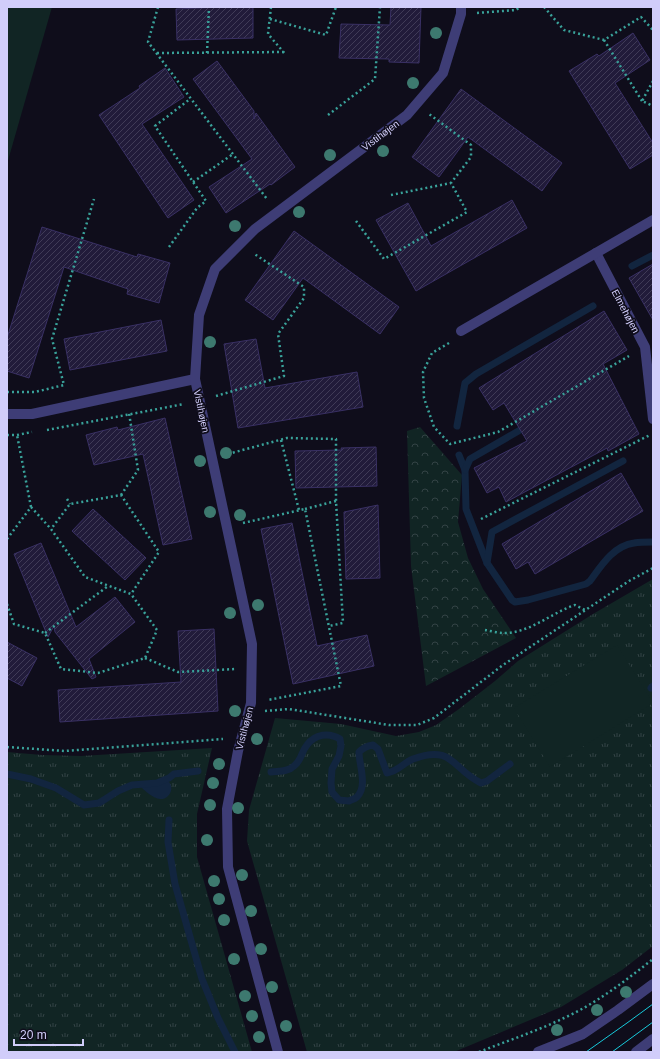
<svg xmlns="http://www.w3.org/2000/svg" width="660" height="1059" viewBox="0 0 660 1059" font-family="Arial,sans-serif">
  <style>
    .grass { fill: url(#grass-tufts) }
    .park { fill: url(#park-crowns) }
    .pitch { fill: #112524 }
    .water { fill: #12253f }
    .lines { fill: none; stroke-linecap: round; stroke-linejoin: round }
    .stream { stroke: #12253f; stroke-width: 7 }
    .building { fill: url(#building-hatch); stroke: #393064 }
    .path { stroke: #39a29a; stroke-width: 2.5; stroke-dasharray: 2 3; stroke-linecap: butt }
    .minor { stroke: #3e3d76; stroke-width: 10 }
    .tertiary { stroke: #3e3d76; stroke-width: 10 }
    .tram { stroke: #17cadb; stroke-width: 1 }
    .tree { fill: #3d796f }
    .labels { text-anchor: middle; stroke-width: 3.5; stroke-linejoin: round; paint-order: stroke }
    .street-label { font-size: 10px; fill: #d1cdfa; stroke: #0f0d1b }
  </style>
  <defs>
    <pattern id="grass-tufts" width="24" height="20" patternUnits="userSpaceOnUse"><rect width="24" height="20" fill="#112524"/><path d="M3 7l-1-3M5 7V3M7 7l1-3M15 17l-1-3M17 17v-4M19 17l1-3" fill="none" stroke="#334345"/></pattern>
    <pattern id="park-crowns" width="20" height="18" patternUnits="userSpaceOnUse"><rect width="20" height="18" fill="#112524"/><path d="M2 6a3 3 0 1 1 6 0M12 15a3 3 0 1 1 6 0" fill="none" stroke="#334345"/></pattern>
    <pattern id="building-hatch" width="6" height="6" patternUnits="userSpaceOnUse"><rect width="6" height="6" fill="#211b3a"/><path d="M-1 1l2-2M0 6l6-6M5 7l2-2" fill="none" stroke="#403b57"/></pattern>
  </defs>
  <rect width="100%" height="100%" fill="#0f0d1b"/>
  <!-- grass -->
  <g class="grass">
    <polygon points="653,579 653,946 622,970 561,1007 454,1052 307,1052 247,841 249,810 275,718 341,724 396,736 419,732 436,725 459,709 495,681 518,661 593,614"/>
    <polygon points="212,748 197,814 197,857 252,1052 7,1052 7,752 42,755 81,756"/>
  </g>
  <!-- park -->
  <polygon class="park" points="420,427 462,475 458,522 468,558 483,589 516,638 426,686 411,566 407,431"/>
  <!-- pitch -->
  <g class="pitch">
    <polygon points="7,7 52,7 7,164"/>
    <polygon points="617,645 653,703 550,767 514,708"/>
  </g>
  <!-- water -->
  <path class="water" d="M165 779C177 785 170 800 160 799 153 798 146 792 141 787L142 784Z"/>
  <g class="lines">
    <!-- stream -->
    <g class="stream">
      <polyline points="632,266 653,255"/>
      <polyline points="457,426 465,383 476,374 593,306"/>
      <path d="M459 455 465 470 466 509 487 563 512 600 515 602 528 600 586 584 590 581C601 566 613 546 634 543 640 542 647 542 653 542"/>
      <polyline points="465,470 470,459 527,426"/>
      <polyline points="487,563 492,532 623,461"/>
      <polyline points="651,688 653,686"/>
      <path d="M271 772C279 771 288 772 294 766 302 760 301 752 307 745 315 734 329 732 340 739L341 746 339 756 332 769 331 783 332 792 339 800 349 801C351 800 355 799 357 797 368 786 359 765 359 752 363 748 367 746 373 745L378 749 387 773C399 771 403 763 413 759 453 744 452 769 481 783L487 781 510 764"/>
      <polyline points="7,774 31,779 56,788 84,805 99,803 118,791 132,785 157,783 169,778 174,774 198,771"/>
      <polyline points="169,820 168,842 175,884 202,979 218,1018 235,1052"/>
    </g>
  </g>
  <!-- building -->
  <g class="building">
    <polygon points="221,7 253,7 253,38 177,40 176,9"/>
    <polygon points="391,7 421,7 419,63 389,62 389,59 339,58 341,24 390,25"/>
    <polygon points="633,33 650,60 615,83 653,143 653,155 630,169 569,71 597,54 599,56"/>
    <polygon points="217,61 254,111 254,119 256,113 295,167 271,185 270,184 226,213 209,187 252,159 193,79"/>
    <polygon points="165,68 184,97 142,124 194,200 168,218 99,115 140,88 139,86"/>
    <polygon points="461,89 562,163 542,191 468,137 439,177 412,157"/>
    <polygon points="512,200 527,228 416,291 376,220 408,203 431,246"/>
    <polygon points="42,227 137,257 138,254 170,263 159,303 127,294 128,289 64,267 29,378 7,371 7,338"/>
    <polygon points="294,231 399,307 380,334 303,278 273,320 245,300"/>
    <polygon points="653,264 653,320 629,278"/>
    <polygon points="604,311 627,350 603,364 639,434 608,451 607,448 506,502 499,487 487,493 474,468 527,441 504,403 493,410 479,388"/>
    <polygon points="161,320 167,351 70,370 64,339"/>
    <polygon points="256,339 265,388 357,372 363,407 238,428 224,344"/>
    <polygon points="165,418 192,539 163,545 143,454 94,465 86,435 117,427 118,430"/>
    <polygon points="376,447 377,486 296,488 295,451 342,450 341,448"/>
    <polygon points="621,473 643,511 535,574 528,562 516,569 502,544"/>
    <polygon points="378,505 380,578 346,579 344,512"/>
    <polygon points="93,509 146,558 125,580 72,531"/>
    <polygon points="292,523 317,646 367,635 374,666 293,684 261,529"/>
    <polygon points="41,543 76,627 115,597 135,622 89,659 96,677 92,679 55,632 54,626 48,637 14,554"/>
    <polygon points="214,629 218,711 60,722 58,690 181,682 178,631"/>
    <polygon points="7,642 37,658 22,686 7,678"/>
  </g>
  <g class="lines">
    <!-- path -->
    <g class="path">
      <polyline points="158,7 148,42 267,199"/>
      <polyline points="271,7 268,34 286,55"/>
      <polyline points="544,7 564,30 604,40 641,17 653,30"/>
      <polyline points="477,13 516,10 520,7"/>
      <polyline points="270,19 326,35 336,7"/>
      <polyline points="604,40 642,101"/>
      <polyline points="157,53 283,52"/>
      <polyline points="207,53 209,7"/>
      <polyline points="653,81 642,101 653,106"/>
      <polyline points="328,115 375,79 380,7"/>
      <polyline points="193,182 233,154"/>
      <polyline points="391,195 451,183"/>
      <polyline points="356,221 384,259 467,212 451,183 471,157 471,145 429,114"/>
      <polyline points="169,247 197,208 206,201 155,126 190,99"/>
      <polyline points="449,343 432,353 423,372 424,398 434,427 450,444 498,432 629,356"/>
      <polyline points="7,392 35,392 64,385 52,339 94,199"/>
      <polyline points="216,396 284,376 278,334 304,298 304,287 253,253"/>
      <polyline points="47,430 184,404"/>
      <polyline points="7,435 17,435 32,432"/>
      <polyline points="281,440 299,510"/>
      <polyline points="228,454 287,438 336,439 336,501 343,623 329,626"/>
      <polyline points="121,495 138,470 129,413"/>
      <polyline points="67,499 70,504"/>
      <polyline points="31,507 51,529"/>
      <polyline points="305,509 336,501"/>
      <polyline points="481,519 650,435"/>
      <polyline points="243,523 305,509 341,686 268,700"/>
      <polyline points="7,539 31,507 17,435"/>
      <polyline points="7,604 14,624 45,633 61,669 98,673 145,658 157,630 131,594 85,577 51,529 70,504 121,495 159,552 131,594"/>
      <path d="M485 630C491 631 498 633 504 633 530 633 551 613 575 605L585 610"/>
      <polyline points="45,633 108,586"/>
      <polyline points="145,658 178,672 236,669"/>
      <polyline points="265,711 289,709 389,725 417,725 434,718 503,665 629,581 653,568"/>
      <polyline points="7,747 65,751 223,739"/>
      <path d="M479 1052C507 1041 537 1031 564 1018 597 1003 625 981 653 959"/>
    </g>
    <!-- minor -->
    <g class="minor">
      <polyline points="596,253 645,347 653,419"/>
      <polyline points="461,331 653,220"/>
      <polyline points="7,414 32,414 195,379"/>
      <polyline points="278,1052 228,867 227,809 238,751 251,703 252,644 195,379 199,315 215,269 255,229 407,115 443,73 461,14 461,7"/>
    </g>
    <!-- tertiary -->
    <g class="tertiary">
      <polyline points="538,1052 583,1034 618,1010 653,984"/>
      <polyline points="636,1052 653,1039"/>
    </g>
    <!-- tram -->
    <g class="tram">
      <polyline points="586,1052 627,1023 653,1004"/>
      <polyline points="612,1052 653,1022"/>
    </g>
  </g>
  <!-- trees -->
  <g class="tree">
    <circle cx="436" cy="33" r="6"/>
    <circle cx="413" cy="83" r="6"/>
    <circle cx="383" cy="151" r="6"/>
    <circle cx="330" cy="155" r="6"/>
    <circle cx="299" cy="212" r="6"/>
    <circle cx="235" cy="226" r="6"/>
    <circle cx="210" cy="342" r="6"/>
    <circle cx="226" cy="453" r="6"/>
    <circle cx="200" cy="461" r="6"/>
    <circle cx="210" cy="512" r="6"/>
    <circle cx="240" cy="515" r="6"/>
    <circle cx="258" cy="605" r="6"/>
    <circle cx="230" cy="613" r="6"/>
    <circle cx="235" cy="711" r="6"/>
    <circle cx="257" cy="739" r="6"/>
    <circle cx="219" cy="764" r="6"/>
    <circle cx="213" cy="783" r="6"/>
    <circle cx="210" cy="805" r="6"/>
    <circle cx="238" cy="808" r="6"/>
    <circle cx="207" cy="840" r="6"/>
    <circle cx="242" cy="875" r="6"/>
    <circle cx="214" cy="881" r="6"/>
    <circle cx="219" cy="899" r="6"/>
    <circle cx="251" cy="911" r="6"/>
    <circle cx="224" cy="920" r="6"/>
    <circle cx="261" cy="949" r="6"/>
    <circle cx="234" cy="959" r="6"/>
    <circle cx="272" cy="987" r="6"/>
    <circle cx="626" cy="992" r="6"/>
    <circle cx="245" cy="996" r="6"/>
    <circle cx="597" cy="1010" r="6"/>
    <circle cx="252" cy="1016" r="6"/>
    <circle cx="286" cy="1026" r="6"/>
    <circle cx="557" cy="1030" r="6"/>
    <circle cx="259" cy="1037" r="6"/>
  </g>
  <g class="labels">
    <!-- street labels -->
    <g class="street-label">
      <text transform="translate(380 135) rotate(-37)" y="4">Vistihøjen</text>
      <text transform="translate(626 311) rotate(62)" y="4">Elmehøjen</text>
      <text transform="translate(202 411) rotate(78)" y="4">Vistihøjen</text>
      <text transform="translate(244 728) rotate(-75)" y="4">Vistihøjen</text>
    </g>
  </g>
  <!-- border -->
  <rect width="660" height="1059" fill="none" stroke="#d1cdfa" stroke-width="16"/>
  <!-- scale -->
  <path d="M14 1039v6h69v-6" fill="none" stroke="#d1cdfa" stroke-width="2"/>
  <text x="20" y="1039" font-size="12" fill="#d1cdfa" stroke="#0f0d1b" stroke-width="3" paint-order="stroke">20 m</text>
</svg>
